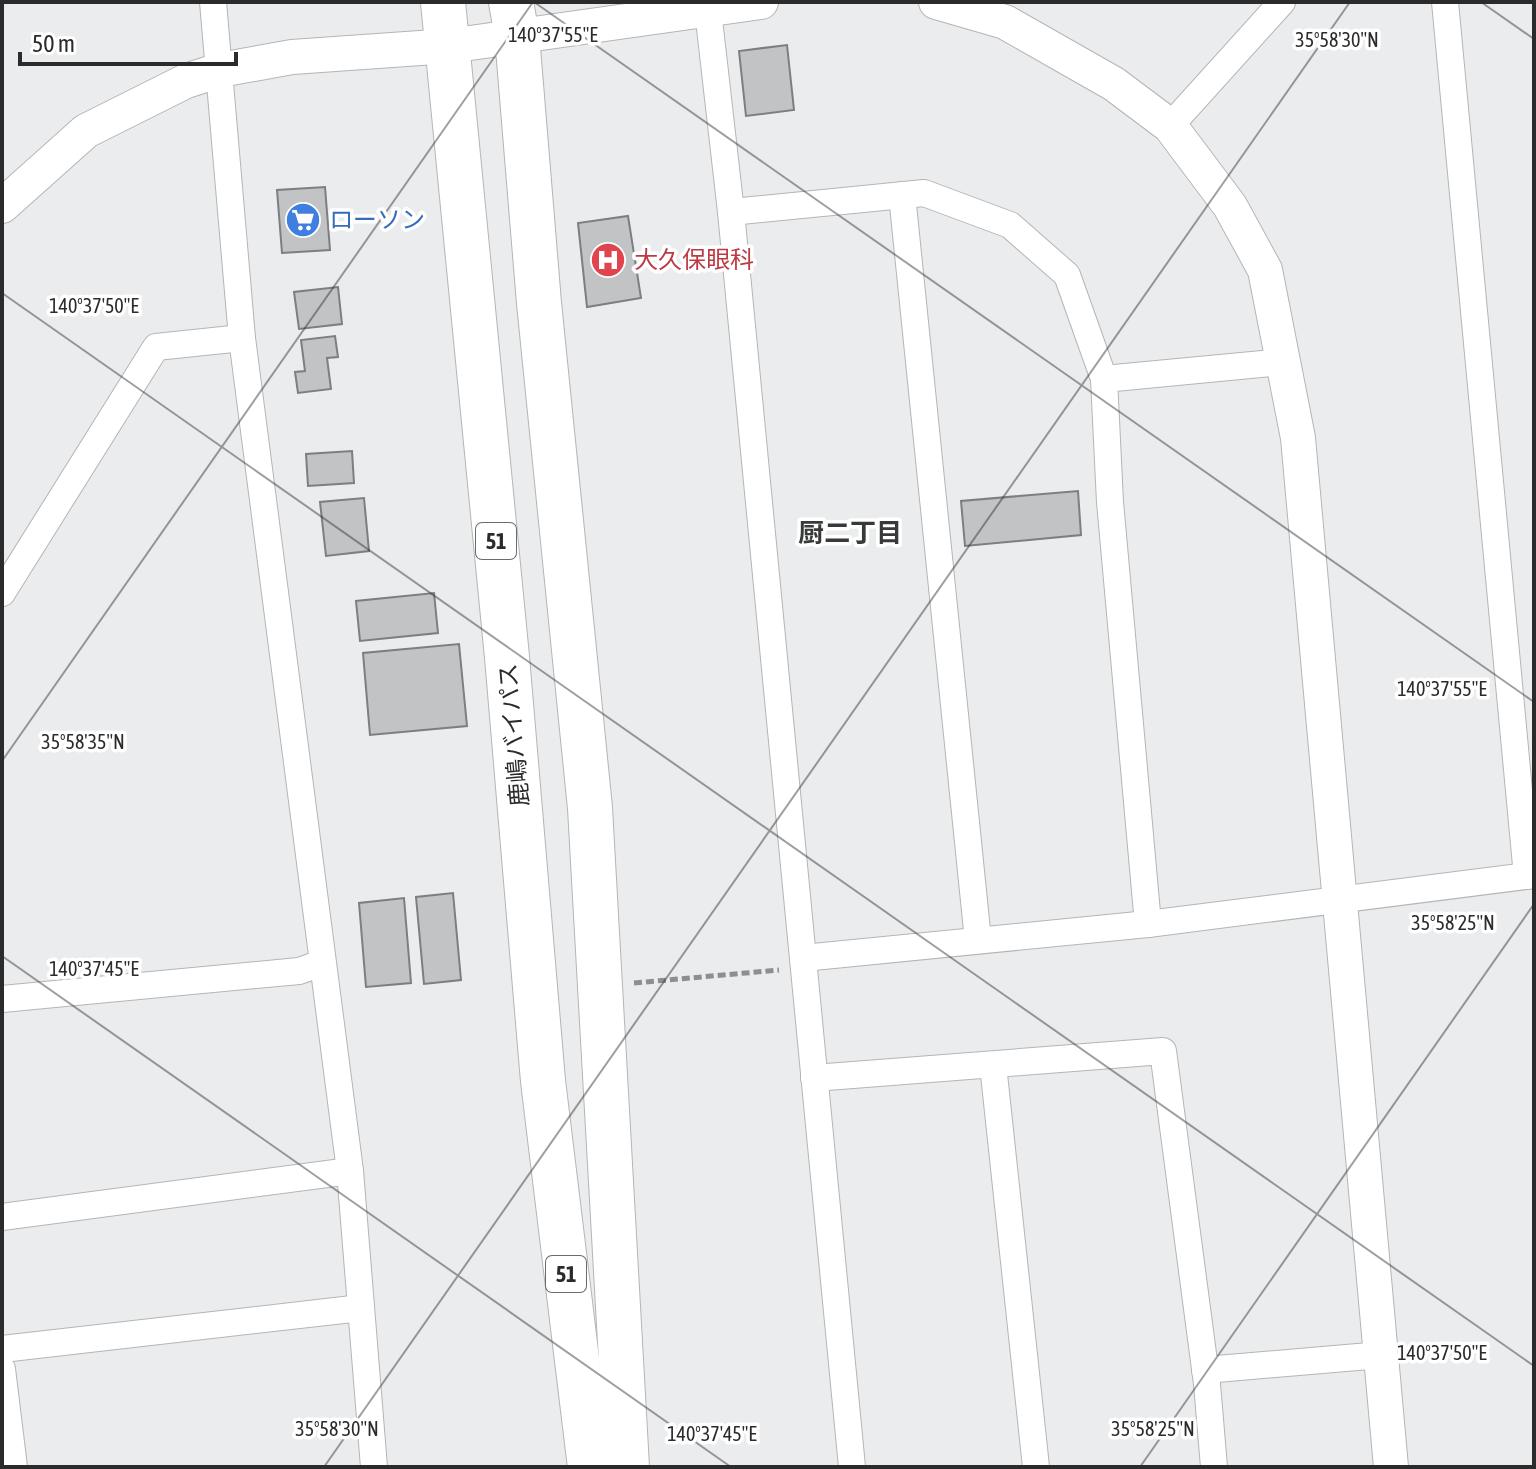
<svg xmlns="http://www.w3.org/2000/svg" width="1536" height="1469" viewBox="0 0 1536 1469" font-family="'Asap Condensed','Noto Sans JP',sans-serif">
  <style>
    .building { fill: #c2c3c5; stroke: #7d7e80; stroke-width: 2 }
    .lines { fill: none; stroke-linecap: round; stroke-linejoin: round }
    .minor-casing { stroke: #b4b5b7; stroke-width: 28 }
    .tertiary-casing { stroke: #b4b5b7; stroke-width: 36 }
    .trunk-casing { stroke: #b4b5b7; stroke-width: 46 }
    .path { stroke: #8e8e90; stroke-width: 5; stroke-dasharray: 8 4; stroke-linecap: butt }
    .minor { stroke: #fff; stroke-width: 26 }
    .tertiary { stroke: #fff; stroke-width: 34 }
    .trunk { stroke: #fff; stroke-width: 44 }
    .ticks { fill: none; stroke: #2b2b2c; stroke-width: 2; stroke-opacity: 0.45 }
    .labels { text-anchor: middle; stroke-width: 7; stroke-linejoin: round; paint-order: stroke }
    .shield { fill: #fff; stroke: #6b6b6b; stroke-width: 2 }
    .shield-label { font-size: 22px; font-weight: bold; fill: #2b2b2c }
    .shop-label { font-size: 24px; fill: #366cbe; stroke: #fff; text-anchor: start }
    .health-label { font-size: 24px; fill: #be3a42; stroke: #fff; text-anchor: start }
    .street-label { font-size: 24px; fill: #2b2b2c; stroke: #fff }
    .neighbourhood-label { font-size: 26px; font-weight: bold; fill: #38393a; stroke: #fff }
    .ticks-label { font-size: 20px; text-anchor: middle; fill: #2b2b2c; stroke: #fff; stroke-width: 7; stroke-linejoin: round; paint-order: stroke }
  </style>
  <rect width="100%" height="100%" fill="#ebecee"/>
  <!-- building -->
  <g class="building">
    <polygon points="787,45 794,110 746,116 739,51"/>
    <polygon points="325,187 330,250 282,253 277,190"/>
    <polygon points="628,216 641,298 587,307 578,223"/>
    <polygon points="338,287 342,324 299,329 294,292"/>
    <polygon points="335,336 338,357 327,358 331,389 298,393 295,372 305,371 301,340"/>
    <polygon points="352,451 354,483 308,486 306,454"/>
    <polygon points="1078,491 1081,535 965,546 961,501"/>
    <polygon points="364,498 369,551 326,556 320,502"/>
    <polygon points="434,593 438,633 360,641 356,601"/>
    <polygon points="459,644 467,726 370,735 363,653"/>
    <polygon points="453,893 461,980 424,984 416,897"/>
    <polygon points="404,898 411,983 366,987 359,903"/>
  </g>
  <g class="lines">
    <!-- minor casing -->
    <g class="minor-casing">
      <g id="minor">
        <polyline points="213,2 242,338 350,1171 374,1467"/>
        <polyline points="707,2 731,212 852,1467"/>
        <polyline points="1445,2 1527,876"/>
        <polyline points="1170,126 1282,2"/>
        <polyline points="902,195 978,940"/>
        <polyline points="731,212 924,193 1010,225 1067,275 1104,379 1110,502 1148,924"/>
        <polyline points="1104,379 1283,362"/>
        <polyline points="2,593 156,347 242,338"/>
        <polyline points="803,958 1148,924 1534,875"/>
        <polyline points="2,999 299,971 322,963"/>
        <polyline points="993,1065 1036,1467"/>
        <polyline points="814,1078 1163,1051 1207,1384 1214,1467"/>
        <polyline points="2,1217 350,1171"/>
        <polyline points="2,1349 361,1308"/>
        <polyline points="2,1369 14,1467"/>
        <polyline points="1205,1370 1381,1355"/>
      </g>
    </g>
    <!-- tertiary casing -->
    <g class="tertiary-casing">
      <g id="tertiary">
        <polyline points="936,2 1005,22 1114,84 1170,126 1230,206 1265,270 1298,438 1391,1467"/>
        <polyline points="2,206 86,131 186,81 220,70 292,57 449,46 761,2"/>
      </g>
    </g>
    <!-- trunk casing -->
    <g class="trunk-casing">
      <g id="trunk">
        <polyline points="443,2 507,657 543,1081 590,1467"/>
        <polyline points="511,2 517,36 539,303 590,808 627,1467"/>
      </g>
    </g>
    <!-- path -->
    <polyline class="path" points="634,983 779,970"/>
    <!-- minor -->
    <use href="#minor" class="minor"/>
    <!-- tertiary -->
    <use href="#tertiary" class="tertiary"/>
    <!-- trunk -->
    <use href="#trunk" class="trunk"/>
  </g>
  <!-- ticks -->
  <path class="ticks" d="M534 2 1534 702M1481 2 1534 39M2 293 1534 1366M2 761 533 2M2 956 731 1467M324 1467 1350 2M1140 1467 1534 904"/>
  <!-- icons -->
  <defs>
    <g id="supermarket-disc" transform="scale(1.8)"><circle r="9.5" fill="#3f7fe0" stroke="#fff"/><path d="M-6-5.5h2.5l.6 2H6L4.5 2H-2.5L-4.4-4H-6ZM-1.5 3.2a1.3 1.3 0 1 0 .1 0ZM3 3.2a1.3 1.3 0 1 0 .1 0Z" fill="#fff"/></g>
    <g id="hospital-disc" transform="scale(1.8)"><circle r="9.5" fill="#e0444e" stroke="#fff"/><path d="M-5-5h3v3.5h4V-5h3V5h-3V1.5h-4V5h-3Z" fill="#fff"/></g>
  </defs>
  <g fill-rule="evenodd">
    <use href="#supermarket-disc" x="303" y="220"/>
    <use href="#hospital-disc" x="608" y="260"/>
  </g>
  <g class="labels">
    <!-- shield labels -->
    <g class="shield">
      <rect x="476" y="523" width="40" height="36" rx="6"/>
      <rect x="546" y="1256" width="40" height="36" rx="6"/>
    </g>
    <g class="shield-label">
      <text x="496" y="549">51</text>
      <text x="566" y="1282">51</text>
    </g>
    <!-- shop labels -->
    <g class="shop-label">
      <text x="329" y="228">ローソン</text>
    </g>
    <!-- health labels -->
    <g class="health-label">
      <text x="634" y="268">大久保眼科</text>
    </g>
    <!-- street labels -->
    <g class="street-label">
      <text transform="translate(514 735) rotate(-95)" y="8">鹿嶋バイパス</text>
    </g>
    <!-- neighbourhood labels -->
    <g class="neighbourhood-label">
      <text x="850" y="542">厨二丁目</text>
    </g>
  </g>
  <g class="ticks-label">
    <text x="553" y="42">140°37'55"E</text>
    <text x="1337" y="47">35°58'30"N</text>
    <text x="94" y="313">140°37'50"E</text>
    <text x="1442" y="696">140°37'55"E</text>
    <text x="83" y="749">35°58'35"N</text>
    <text x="1453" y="930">35°58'25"N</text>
    <text x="94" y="976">140°37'45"E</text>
    <text x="1442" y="1360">140°37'50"E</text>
    <text x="337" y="1436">35°58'30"N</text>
    <text x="1153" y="1436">35°58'25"N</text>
    <text x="712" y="1441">140°37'45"E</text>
  </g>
  <!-- border -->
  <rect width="1536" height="1469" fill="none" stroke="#2b2b2c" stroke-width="8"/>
  <!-- scale -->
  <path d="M20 52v12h216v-12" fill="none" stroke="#2b2b2c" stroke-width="4"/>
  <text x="32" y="52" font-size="24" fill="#2b2b2c" stroke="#ffffff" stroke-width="6" paint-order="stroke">50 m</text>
</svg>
